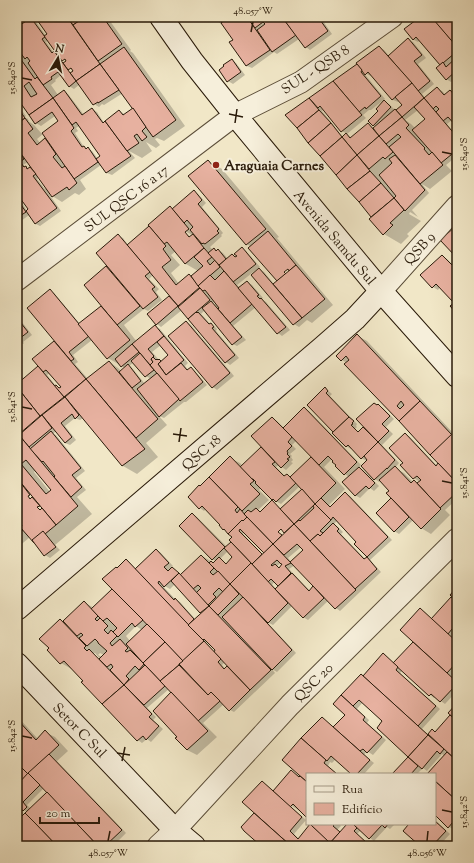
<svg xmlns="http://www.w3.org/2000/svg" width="474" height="863" viewBox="0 0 474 863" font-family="'Sorts Mill Goudy',serif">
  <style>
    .shadow { fill: #0003; fill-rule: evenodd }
    .building { fill: #e7b1a0; stroke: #291a09; fill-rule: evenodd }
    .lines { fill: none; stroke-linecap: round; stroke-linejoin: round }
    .street-casing { stroke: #5b4d38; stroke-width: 23 }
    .secondary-casing { stroke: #291a09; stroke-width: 24 }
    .street { stroke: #f6efdb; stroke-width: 21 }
    .secondary { stroke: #f6efdb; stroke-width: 22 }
    .ticks { fill: none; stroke: #291a09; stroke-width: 1.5 }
    .poi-dot { fill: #8f2418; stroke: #f6efdb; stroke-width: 1.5 }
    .labels { text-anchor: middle; stroke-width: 4; stroke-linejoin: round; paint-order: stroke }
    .street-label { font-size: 14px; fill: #291a09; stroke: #f6efdb }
    .poi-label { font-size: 14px; font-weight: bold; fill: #291a09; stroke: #f6efdb; text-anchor: start }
    .neatline { fill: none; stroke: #291a09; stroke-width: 1.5 }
    .ticks-label { font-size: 10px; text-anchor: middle; fill: #291a09 }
  </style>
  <rect width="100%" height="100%" fill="#f1e7c7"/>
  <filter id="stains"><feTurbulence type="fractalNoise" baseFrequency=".005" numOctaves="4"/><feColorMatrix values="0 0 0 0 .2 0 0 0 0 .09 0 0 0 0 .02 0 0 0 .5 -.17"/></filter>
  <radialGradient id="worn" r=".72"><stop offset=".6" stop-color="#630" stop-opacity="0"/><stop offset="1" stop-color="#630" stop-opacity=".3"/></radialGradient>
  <!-- shadow -->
  <g class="shadow">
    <path d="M32 17H107L131 50 130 51 133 53 185 126 164 141 157 138 155 139 160 145 156 148 146 142 152 151 142 158 129 151 135 158 112 175 107 173 101 165 80 180 86 189 79 195 75 193 62 202 49 194 61 211 40 226 36 224 29 215 17 224V199L21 201 27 211 30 210 17 192V167L18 166H17V125L27 118 29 121H28L34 125 42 134 59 121 55 116 41 126 36 123 23 106 20 108 26 116 17 122V28L32 18ZM39 21 49 35 46 36 36 22ZM48 40 56 51 54 53 46 42ZM65 57 67 61 63 64 60 61ZM71 67 75 71 70 74 67 70ZM61 75 69 86 74 89 80 84 94 104 99 107 102 104 104 105 123 93 136 112 126 115 119 111 104 123 97 112 92 109 84 115 68 94 64 91 58 95 51 85 56 81 55 80ZM79 126 101 157 98 159 92 151 84 147 75 133 78 131 76 128ZM43 134 49 141 45 139 40 143 37 139ZM28 162 34 170 30 168 29 169 23 165ZM39 177 46 188 45 189 37 179Z"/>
    <polygon points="212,17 329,17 323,21 332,34 310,50 306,47 299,39 277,54 274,52 252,68 247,66 231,43 234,40 223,25 214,19"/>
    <polygon points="422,17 434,17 435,18 437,17 457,17 457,77 451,82 446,79 441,65 420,40 418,42 414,40 406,29"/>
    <path d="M408 40 413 42 426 58 418 64 434 84 422 94 426 99 437 89 442 91 446 95 451 91 457 96V126L452 120 447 124 454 133 457 130V156L446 165 452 171 430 189 422 184 429 193 412 210 418 217 410 212 409 214 421 221 407 234 409 236 401 244 384 234 373 217 287 115 358 64 379 47 384 50 389 56ZM363 72 371 76 372 75 393 100 398 102 400 100 403 105 396 111 389 104 384 102 373 125 376 127 374 128 368 124 352 138 346 134 343 137 322 111 324 109 342 131 347 134 366 118 363 115 369 110H371L385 99ZM418 110 426 119 415 128 411 124 405 120Z"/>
    <polygon points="232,60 236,63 245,75 233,84 228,81 220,70"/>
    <path d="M208 161 222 169 279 237 277 238 333 305 312 323 307 320 299 327 294 324 252 273 237 285 240 288 247 282 252 285 263 298 261 299 266 302 290 330 282 336 278 333 256 307 233 326 246 340 237 346 233 344 205 310 201 314 203 316 210 324 215 327 217 329 216 331 239 358 230 365 226 362 182 310 161 327 157 324 148 315 170 296 153 275 149 279 159 289 156 292 162 300 148 311 144 309 124 325 137 342 155 327 160 329 188 363 185 366 188 370 191 368 195 371 207 385 186 402H184L164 418 159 416 167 425 146 443 158 457 137 474 123 466 83 418 80 420 75 418 65 426 76 440 70 445 65 443 56 431 53 434 56 435 85 471 76 478 86 490 77 497 92 514 55 545 60 550 50 558 45 555 36 544 30 537 17 548V385L39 366 33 359 56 341 50 291 54 293 80 324 101 307 105 310 85 285 108 266 118 236 123 238 128 245 194 192 198 194 206 203 202 207 223 233 221 235 222 236 210 247 213 250 214 249 217 251 218 250 223 253 228 259 233 255 240 259 242 248 246 251 260 267 252 273 254 274 259 269 264 272 274 284 278 281 251 247 247 244 189 176ZM181 229 192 235 191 237 180 231ZM176 251 186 264 198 271 192 277 189 275 179 284 171 273 180 265 171 255ZM288 268 290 271 286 275 283 272ZM215 301 220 307 213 303ZM92 340 108 358 125 368 121 371 118 368 109 362 88 379 75 364 78 362 73 355ZM161 345 170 355 162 362 159 360 152 352ZM134 362 146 376 151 379 145 384 132 368 129 366ZM50 373 62 387 61 389 56 386 47 375ZM36 470 52 490 50 492 34 472ZM31 493 34 497 30 500 27 496ZM40 504 43 509 40 511 36 507Z"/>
    <polygon points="442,256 447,259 457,269 457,312 455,303 440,287 438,290 433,287 422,275"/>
    <polygon points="17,319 22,322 32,335 23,342 24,343 23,344 17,340"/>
    <polygon points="186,322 191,325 234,376 217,390 213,387"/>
    <polygon points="358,336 367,341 454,434 457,435 457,499 445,510 450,515 431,534 421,528 413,520 399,534 394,531 392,498 390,491 381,480 379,482 375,479 367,461 361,458 352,448 351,449 346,446 334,432 308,405 325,388 332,394 330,396 357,424 356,426 357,427 355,429 359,433 365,427 378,405 383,408 394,419 386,427 393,434 382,445 399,463 395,468 404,473 413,482 414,481 418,484 420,482 414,478 401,465 404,463 405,434 410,437 437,466 443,467 347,363 342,360"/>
    <path d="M305 409 309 411 361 465 359 468 363 470 379 486 374 491 370 488 360 498 355 495 349 477 345 474 337 466 332 459 324 467 345 489 329 505 332 508 345 493 350 496 392 540 370 560 381 572 340 611 336 608 328 601 308 620 303 617 292 606 273 625 267 622 296 653 277 672 272 669 275 673 234 712 230 710 224 704 203 723 217 737 197 755 187 750 176 738 178 737 173 693 169 689 147 708 156 717 153 720 163 729 151 742 147 739 142 743 138 740 83 682 84 681 75 671 61 663V620L63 622 84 602 94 608 114 589 117 569 126 560 130 563 136 569 156 550 160 552 173 566 171 567 186 583 202 556 214 563 216 561 212 559 193 514 197 517 227 547 232 543 233 537 224 529 206 509 204 511 200 508 189 497 211 477 230 458 240 463 243 466 263 447 272 418 277 421 284 428ZM297 440 315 460 311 458 291 478 287 475 285 476 276 467 279 465 286 470 293 463 291 462 293 460 291 457 292 456 290 454 296 449 292 445ZM300 486 306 493 282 510 276 504 272 502 261 512 258 510 269 500 259 490 261 488 272 499 281 504ZM338 520 358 542 356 544 368 557 365 559 341 534 343 532 338 527 334 524ZM281 528 286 533 282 537 277 532ZM244 532 265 553 263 555 243 534ZM301 547 304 550 291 562 288 558ZM228 551 233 558 227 564 220 559ZM281 563 284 565 280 568 277 566ZM295 565 315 586 310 591 289 569ZM275 581 279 586 276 589 272 585ZM161 584 170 589 175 584 201 613 195 619 180 602 175 599ZM136 626 142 630 130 641 126 636ZM207 641 216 650 215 652 206 642ZM95 653 100 659 99 660 93 654ZM100 653 104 655 102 657 98 655ZM225 662 229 666 225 669 222 665Z"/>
    <polygon points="457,589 457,632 452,637 457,642 457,670 451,676 457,682 457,691 445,704 435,697 434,698 430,695 403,670 400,673 440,709 422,729 429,735 433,731 436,732 452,715 457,705 457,825 454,829 449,827 435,814 435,774 429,774 445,756 442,754 427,771 423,768 417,774 394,774 409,756 384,721 363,702 357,709 369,720 367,723 386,740 373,755 367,751 364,755 374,763 364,774 353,774 336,759 332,763 330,762 328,766 337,774 307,774 307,816 292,806 291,807 306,820 294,834 299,839 312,824 339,824 341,826 337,830 341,832 348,824 392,824 394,825 390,829 387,827 374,841 370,838 361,830 357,834 368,845 370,843 374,846 336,846 334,845 333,846 263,846 242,827 255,813 262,782 267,785 274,791 291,771 303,778 322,718 326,721 334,728 346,715 363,676 383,655 394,663 415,642 420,609 425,612 432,619 451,598 455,601"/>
    <path d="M17 716 38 739 45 732 55 737 68 751 57 761 126 833 113 846H17V822L27 812 24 810 17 803ZM44 788 48 792 31 809 27 805Z"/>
    <polygon points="435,820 450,834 439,846 422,846 408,824 435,824"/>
  </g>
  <!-- building -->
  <g class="building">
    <polygon points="31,17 67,17 100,64 76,81 70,73 73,71 71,68 68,70 63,63 66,61 65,59 62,61 44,36 47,34 35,17 32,20"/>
    <polygon points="67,17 85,17 73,25"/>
    <polygon points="85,17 103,17 122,44 98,61 73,25"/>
    <polygon points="229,17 247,17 270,50 246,66 229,42 233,40 221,23"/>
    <polygon points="247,17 282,17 296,35 272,52 257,30 265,24 263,22 255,28"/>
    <polygon points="282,17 318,17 328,31 305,48"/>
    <polygon points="420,17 432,17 457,47 457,50 455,52 455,53 443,63 443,62 440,65 416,37 413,40 404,29"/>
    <polygon points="435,17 457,17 457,47 433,19"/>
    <polygon points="31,18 45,37 42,39 52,53 54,51 76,81 69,87 58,72 51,77 52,79 43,85 28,63 30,61 27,57 25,59 17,48 17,27"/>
    <polygon points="408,38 422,55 414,61 430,81 418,91 388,56"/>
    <polygon points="379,46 412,83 392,100 368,72 365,75 356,63"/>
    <polygon points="124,47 176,120 153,137 100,64"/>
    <path d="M17 54 35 79 37 77 53 98 29 115 17 98ZM29 82 37 94 31 97 24 86Z"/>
    <polygon points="457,57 457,70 446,80 436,68 443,62 446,67"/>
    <polygon points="232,59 241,72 227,82 219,70 224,66 223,65"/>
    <polygon points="100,64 119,90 98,103 98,102 93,105 76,81"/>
    <polygon points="357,64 362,70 361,72 381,96 366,109 365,107 359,112 333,81"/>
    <polygon points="333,81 362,115 341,132 320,106 318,108 309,98"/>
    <polygon points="412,83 424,98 402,117 396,110 402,105 395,97"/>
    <polygon points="437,87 444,95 450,90 457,98 457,127 448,117 443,121 436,112 439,109 436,106 433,109 424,98"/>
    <polygon points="64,90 82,115 92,108 103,123 105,121 131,156 106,173 96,159 100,156 76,122 72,125 53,98"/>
    <polygon points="53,98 74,128 71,131 82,147 84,146 86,149 88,147 98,162 74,179 42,133 58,121 52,112 35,124 29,115"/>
    <polygon points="309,98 319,110 297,128 285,115"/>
    <polygon points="424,98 457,137 457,150 441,163 412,130 425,119 414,107"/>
    <polygon points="384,100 391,107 373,126 368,121 378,111 376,109"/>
    <polygon points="17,107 25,118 17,124"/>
    <polygon points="133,108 146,127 142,131 147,137 142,141 137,134 134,136 139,143 127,151 105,121 119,110 123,115"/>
    <polygon points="395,109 402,117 379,136 373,128"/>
    <polygon points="319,110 331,123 308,143 297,128"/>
    <polygon points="402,117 409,125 406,128 425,148 424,149 429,155 432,152 443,165 420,184 389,147 401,137 398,134 386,144 379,136"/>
    <polygon points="25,118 33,129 28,133 37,145 45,138 56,154 53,157 62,168 65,166 77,183 69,190 67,187 52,197 17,148 17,128 18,129 22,125 20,122"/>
    <polygon points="331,123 342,137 320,156 308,143"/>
    <polygon points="368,123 379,136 357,155 342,137 346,133 350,138"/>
    <polygon points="379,136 393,152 385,159 383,157 369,169 357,155"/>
    <polygon points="342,137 357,155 336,175 320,156"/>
    <polygon points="17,148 24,159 17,164"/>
    <polygon points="357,155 370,171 347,189 336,175"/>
    <polygon points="395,155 425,190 405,211 394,198 396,196 379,175 392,163 389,159"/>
    <polygon points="208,160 266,229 246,245 188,176"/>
    <polygon points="21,163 24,167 26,166 27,169 30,167 36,174 33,176 57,208 35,224 26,211 28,209 17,194 17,166"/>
    <polygon points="370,171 381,183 359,202 347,189"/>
    <polygon points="381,183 394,198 371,217 359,202"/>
    <polygon points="194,190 202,200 198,204 219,229 217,231 219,233 205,244 203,243 202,244 190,230 193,227 187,220 184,223 172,209"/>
    <polygon points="394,198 404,210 390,223 393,225 383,235 369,219"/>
    <polygon points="17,199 26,212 17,218"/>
    <polygon points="170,206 189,229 185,232 189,237 193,234 204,248 185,264 167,242 164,244 148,225"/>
    <polygon points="149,226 166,246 163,249 171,260 162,267 176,285 189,274 200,287 178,306 127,245"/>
    <polygon points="456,226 457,227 457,258 440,240"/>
    <polygon points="268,231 296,265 289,271 288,269 284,272 286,274 277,281 248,248"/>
    <polygon points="118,234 150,272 145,276 155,287 152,289 158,297 143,309 96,253"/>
    <polygon points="242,247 256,264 233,282 219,265 232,254 235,257 237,256 234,254"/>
    <polygon points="204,248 212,257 207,261 210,265 215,260 220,267 198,286 191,276 203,266 194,257"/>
    <polygon points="214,248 216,251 218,249 226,259 219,265 208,253"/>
    <polygon points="442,255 457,270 457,314 450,306 454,303 436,284 432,288 420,275"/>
    <polygon points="296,265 325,299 302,318 273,284"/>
    <polygon points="106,266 140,306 117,325 84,285"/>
    <polygon points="259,268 302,318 293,325 251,275"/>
    <polygon points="224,271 252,304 230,323 218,309 219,308 205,290 203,291 198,286 210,275 215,280"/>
    <polygon points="247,281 259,295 257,296 260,299 261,298 286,327 277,334 238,288"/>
    <polygon points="200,288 210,300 188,319 178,307"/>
    <polygon points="50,289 89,336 69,352 74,359 71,361 27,308"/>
    <polygon points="169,296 178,306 156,325 147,314"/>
    <polygon points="211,301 242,337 232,345 202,308"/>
    <polygon points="101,306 130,340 107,359 78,324"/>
    <polygon points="196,312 197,313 198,312 209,324 211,323 214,327 212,328 235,355 225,363 188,319"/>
    <polygon points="17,318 28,332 19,339 20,340 18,342"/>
    <polygon points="186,321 230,373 212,388 168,336"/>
    <polygon points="155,325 164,336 148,349 154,356 151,359 153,362 150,365 132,344"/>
    <path d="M357 334 420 401 399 421 344 364 349 360 346 356 341 361 336 356ZM401 401 404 405 400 409 397 406Z"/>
    <polygon points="164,336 184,360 166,375 158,364 168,355 157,342"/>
    <polygon points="54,341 86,379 64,397 54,386 56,385 59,388 61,387 46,370 43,372 32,359"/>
    <polygon points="132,344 139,352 121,367 115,359"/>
    <polygon points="140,353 154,370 145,377 131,361"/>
    <polygon points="153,357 156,360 157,359 158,360 159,359 161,361 158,364 166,375 181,363 187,370 191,367 203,382 180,401 150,365 153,362 151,359"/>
    <polygon points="109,361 158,419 136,438 86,379"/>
    <polygon points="128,364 141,381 132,388 119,372"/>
    <polygon points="38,366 64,397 40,416 17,387 17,384"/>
    <polygon points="157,373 179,399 159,417 137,389"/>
    <polygon points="86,379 145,449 122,466 65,397"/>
    <polygon points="17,387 40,416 18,435 17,434"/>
    <polygon points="325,387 328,391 326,393 349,417 333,432 307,405"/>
    <polygon points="65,397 79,415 75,419 72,414 61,423 72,437 65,443 42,415"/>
    <polygon points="420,401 452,435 430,455 399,421"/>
    <polygon points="374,403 377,405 378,404 390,416 382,424 389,431 378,442 356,419"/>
    <polygon points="304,407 357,462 344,475 335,466 336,465 332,462 333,461 328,456 319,465 283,428"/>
    <polygon points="42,415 52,428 29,447 19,435"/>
    <polygon points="272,417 292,437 288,442 292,446 287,451 288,453 287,454 290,457 287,459 289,460 281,468 251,436"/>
    <polygon points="349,417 354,421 352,423 353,424 351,425 358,432 363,427 378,442 361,459 348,445 346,447 332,433"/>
    <polygon points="51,431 81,468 72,475 82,487 71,497 54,477 55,476 43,461 42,462 30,449"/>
    <polygon points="454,432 457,435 457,483 430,455"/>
    <polygon points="405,433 436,466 438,463 457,483 457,492 440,508 417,483 421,480 417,476 413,479 400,465 403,463 389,448"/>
    <path d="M19 435 78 506 56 525 17 478V436ZM26 460 51 490 46 494 21 464Z"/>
    <polygon points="378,442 395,460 387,469 387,468 374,480 361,466 367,460 364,456"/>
    <polygon points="261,447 275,462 272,464 284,476 287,474 296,483 276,502 273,499 272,500 255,483 256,482 253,479 252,479 240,467"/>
    <polygon points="230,456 254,481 250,484 260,494 242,511 209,477"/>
    <polygon points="311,457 336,483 315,504 290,477"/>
    <polygon points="395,466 411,483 414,480 441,509 421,529 386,493 389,491 379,480"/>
    <polygon points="359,467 375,483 369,489 366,486 355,496 342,482"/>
    <polygon points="209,477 238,507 235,510 237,513 240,509 247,517 243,521 242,520 228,534 224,529 223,530 219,525 220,525 202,506 199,509 188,497 199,485 200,486"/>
    <polygon points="17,478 30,495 28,496 30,499 32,497 40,506 37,507 40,510 42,508 56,525 34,543 20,527 22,526 21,524 18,525 17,524"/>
    <polygon points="302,489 315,504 294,524 280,509"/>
    <polygon points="345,492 388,537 367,557 354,544 356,542 333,517 331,520 315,504 321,498 330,507"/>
    <polygon points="391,498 409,517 394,532 376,513"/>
    <polygon points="272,500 294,524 284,533 281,529 278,532 282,535 273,544 244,514 248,510 251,512 256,508 260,512"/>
    <polygon points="315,504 331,520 320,531 323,533 320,536 318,534 310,541 294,524 299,520 300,521 314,508 313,506"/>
    <polygon points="192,513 225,547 212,560 179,526"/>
    <polygon points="247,517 273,544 264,553 240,529 239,531 262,554 252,564 229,540 232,537 228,534 242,520 243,521"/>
    <polygon points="333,523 339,529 337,531 364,559 367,557 377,569 355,589 310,541 318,534 320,536"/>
    <polygon points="17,524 23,530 17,535"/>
    <polygon points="294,524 356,590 335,609 290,562 303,550 297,544 284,555 273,544"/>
    <polygon points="43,531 56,547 44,556 32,540"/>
    <polygon points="231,542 251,563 230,584 209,563 211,561 213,563 219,557 226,564 232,557 224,548"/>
    <path d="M273 544 291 563 285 566 291 573 278 586 271 579 268 582 252 564ZM277 560 281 564H282L279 568 275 564 272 566 271 565Z"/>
    <polygon points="156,549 169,563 164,567 168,571 172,567 179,573 164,587 159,581 158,583 174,600 175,598 194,619 188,625 135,569"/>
    <polygon points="201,555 214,568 210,572 213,575 218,571 230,584 223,592 219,588 213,594 216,597 208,605 196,593 201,588 198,585 193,589 180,575"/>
    <polygon points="126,559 204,641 183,661 102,579 116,567 117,568"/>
    <polygon points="251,563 288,603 268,623 230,584"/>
    <polygon points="179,573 209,606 200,613 171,581"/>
    <polygon points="292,573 309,591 313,586 324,598 303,618 275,589"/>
    <polygon points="230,584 239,594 218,615 209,606"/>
    <polygon points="457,587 457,602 450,595"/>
    <polygon points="112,589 143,620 135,627 132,623 118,637 113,632 117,628 107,618 103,621 91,609"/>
    <polygon points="243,597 292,650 272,670 222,617"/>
    <polygon points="451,597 457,602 457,633 452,629 448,634 431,619"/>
    <polygon points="84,601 98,616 95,619 97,621 100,618 108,626 104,630 108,634 111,630 117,636 110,643 112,646 120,639 128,648 125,651 127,652 130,650 144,664 139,670 135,666 126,676 129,679 124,685 110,670 113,667 111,664 107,667 99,659 107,651 98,643 98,642 95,639 87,646 79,638 83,635 81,633 77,636 63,621"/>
    <polygon points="209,606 271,670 250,690 214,652 215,650 204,639 203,640 188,625"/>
    <polygon points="420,608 457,642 457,644 455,647 457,649 457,662 447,673 400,630"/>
    <polygon points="60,619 86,646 84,648 87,651 89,649 124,685 102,704 81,682 83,681 64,661 60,664 47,650 49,648 39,639"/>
    <polygon points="147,624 165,642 143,663 126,644"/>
    <polygon points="204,641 221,659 218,662 224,669 227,666 250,690 229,711 211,692 208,695 179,664"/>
    <polygon points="165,642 183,661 179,664 179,665 160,681 143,663"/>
    <polygon points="413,642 457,682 457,684 440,702 431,694 429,696 393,663"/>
    <polygon points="383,653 398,667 396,670 436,706 418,726 363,676"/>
    <polygon points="145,665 165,686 144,705 124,685"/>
    <polygon points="179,665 208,695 211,692 220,701 198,721 160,681"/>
    <polygon points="361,674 428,735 408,757 377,728 382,721 359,700 353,706 341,695"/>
    <polygon points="124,685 152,714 149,717 159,726 146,740 143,736 137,741 102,704"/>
    <polygon points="171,692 208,731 187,750 175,738 177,737 153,711"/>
    <polygon points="341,695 365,717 363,720 382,737 367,753 363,749 360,751 333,727 345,715 333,704"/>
    <polygon points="457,703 457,721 448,713"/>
    <polygon points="450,715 457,721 457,745 455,747 457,748 457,761 428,734 432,729 435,732"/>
    <polygon points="322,717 370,760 357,774 351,774 331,756 327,761 301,738"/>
    <polygon points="17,719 36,740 45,730 59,745 28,774 17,763"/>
    <polygon points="428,735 444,749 440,754 437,751 422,769 408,757"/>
    <polygon points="301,738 326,760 324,763 337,774 307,774 307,782 282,760"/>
    <polygon points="447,752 457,761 457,801 435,781 435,774 427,774"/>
    <polygon points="49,754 122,830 105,846 98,846 28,773"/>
    <polygon points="408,757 418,766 411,774 392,774"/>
    <polygon points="17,763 28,774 17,785"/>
    <polygon points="291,770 299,777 300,776 307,782 307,818 293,804 290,807 273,791"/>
    <polygon points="28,773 40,785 23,802 27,807 23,811 17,804 17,785"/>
    <polygon points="262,781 302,817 290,831 298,839 310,824 330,842 326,846 291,846 242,802"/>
    <polygon points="435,781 457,801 457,817 448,828 435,815"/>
    <polygon points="47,792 98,846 57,846 25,813"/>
    <polygon points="25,813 35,823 57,846 17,846 17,821"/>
    <polygon points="254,813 291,846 261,846 244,831 241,827"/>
    <polygon points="435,821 446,831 432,846 420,846 403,831 408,825 407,824 435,824"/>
    <polygon points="310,824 335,824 333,826 340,832 330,843"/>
    <polygon points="347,824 353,824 357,828 354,831 368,844 369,842 374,846 334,846 330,843"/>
    <polygon points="353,824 388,824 385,828 382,825 369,839"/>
  </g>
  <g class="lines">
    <!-- street casing -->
    <g class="street-casing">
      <g id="street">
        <polyline points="17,280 235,115 301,82 392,17"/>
        <polyline points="381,291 457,206"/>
        <polyline points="158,846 175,830 290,705 457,539"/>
      </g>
    </g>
    <!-- secondary casing -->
    <g class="secondary-casing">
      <g id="secondary">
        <polyline points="161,17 192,61 235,115 381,291 457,376"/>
        <polyline points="17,609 323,347 355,319 381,291"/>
        <polyline points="17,664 175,830 194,846"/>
      </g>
    </g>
    <!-- street -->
    <use href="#street" class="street"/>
    <!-- secondary -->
    <use href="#secondary" class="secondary"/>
  </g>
  <!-- ticks -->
  <path class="ticks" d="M251 32 253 22M22 78 32 80M229 114 243 117M235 123 237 109M442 152 452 154M22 407 32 409M173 434 187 436M179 442 181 428M442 481 452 483M22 736 32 738M117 753 130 755M122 761 125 747M442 810 452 812M108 841 110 831M427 841 428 831"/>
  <!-- markers -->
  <circle class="poi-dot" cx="216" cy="165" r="4"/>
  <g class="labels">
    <!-- street labels -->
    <g class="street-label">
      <text transform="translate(315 69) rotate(-33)" y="5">SUL - QSB 8</text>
      <text transform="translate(126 198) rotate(-37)" y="5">SUL QSC 16 a 17</text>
      <text transform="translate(335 237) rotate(50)" y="5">Avenida Samdu Sul</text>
      <text transform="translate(419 248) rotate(-48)" y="5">QSB 9</text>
      <text transform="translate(201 452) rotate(-41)" y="5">QSC 18</text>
      <text transform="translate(313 682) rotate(-45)" y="5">QSC 20</text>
      <text transform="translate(80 730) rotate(46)" y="5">Setor C Sul</text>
    </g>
    <!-- poi labels -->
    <g class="poi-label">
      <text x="224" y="170">Araguaia Carnes</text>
    </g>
  </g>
  <!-- margin -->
  <rect width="474" height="863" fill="none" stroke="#f1e7c7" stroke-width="44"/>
  <!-- legend -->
  <rect x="306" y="773" width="130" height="52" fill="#f6efdb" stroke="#a49a87"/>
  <rect x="314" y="786" width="20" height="6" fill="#f6efdb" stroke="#a49a87"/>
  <text x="342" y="793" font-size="12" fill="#291a09">Rua</text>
  <rect x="314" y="803" width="20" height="12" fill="#e7b1a0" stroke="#a49a87"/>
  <text x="342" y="813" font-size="12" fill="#291a09">Edifício</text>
  <!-- north arrow -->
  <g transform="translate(58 58) rotate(10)" stroke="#f6efdb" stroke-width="3" paint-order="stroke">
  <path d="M0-3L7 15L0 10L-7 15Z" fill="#291a09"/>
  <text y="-6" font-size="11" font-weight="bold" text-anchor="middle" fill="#291a09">N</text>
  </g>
  <!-- scale -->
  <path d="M40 817v6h59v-6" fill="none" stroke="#291a09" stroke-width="2"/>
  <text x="46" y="817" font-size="12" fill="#291a09" stroke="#f6efdb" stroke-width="3" paint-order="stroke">20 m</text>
  <rect x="22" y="22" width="430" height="819" class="neatline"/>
  <g class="ticks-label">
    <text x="253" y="14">48.057°W</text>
    <text transform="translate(11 78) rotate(-90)" y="4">15.840°S</text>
    <text transform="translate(463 154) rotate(-90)" y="4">15.840°S</text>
    <text transform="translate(11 407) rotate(-90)" y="4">15.841°S</text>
    <text transform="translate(463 483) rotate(-90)" y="4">15.841°S</text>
    <text transform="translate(11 736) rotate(-90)" y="4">15.842°S</text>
    <text transform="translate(463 812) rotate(-90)" y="4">15.842°S</text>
    <text x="108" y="856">48.057°W</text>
    <text x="427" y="856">48.056°W</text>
  </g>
  <rect width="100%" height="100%" filter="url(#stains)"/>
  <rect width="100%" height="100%" fill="url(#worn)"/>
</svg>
